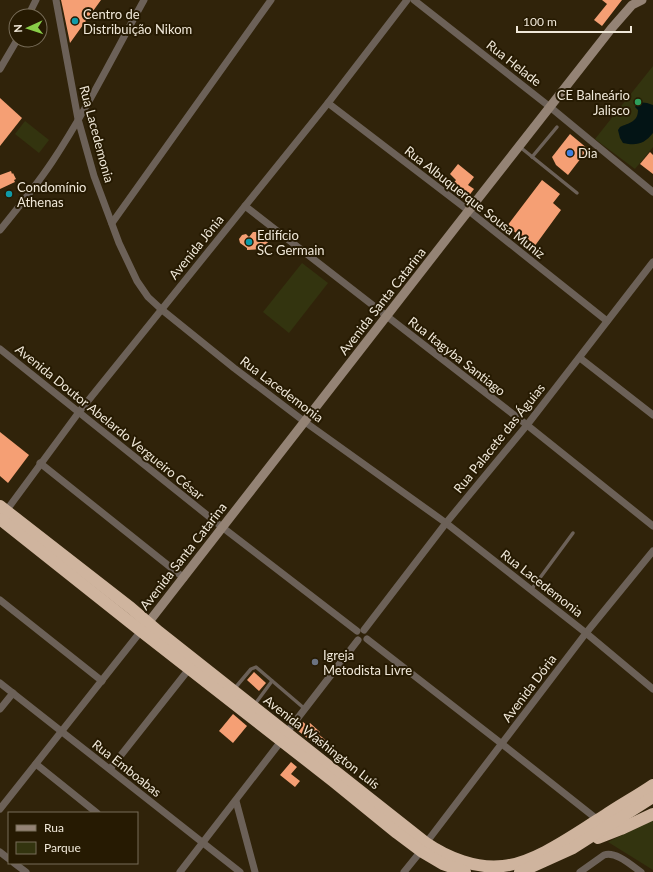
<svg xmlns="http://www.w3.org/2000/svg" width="653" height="872" viewBox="0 0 653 872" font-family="Lato,sans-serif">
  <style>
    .green { fill: #33340f }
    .water { fill: #031415 }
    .building { fill: #f59f74 }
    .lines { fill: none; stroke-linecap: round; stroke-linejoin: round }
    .lane { stroke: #6c6158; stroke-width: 3.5 }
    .street { stroke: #6c6158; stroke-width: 7 }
    .secondary { stroke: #948375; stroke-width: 9 }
    .highway { stroke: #cfb49e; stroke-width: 12 }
    .culture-dot { fill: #0f9aa8; stroke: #261a02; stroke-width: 1.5 }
    .leisure-dot { fill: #2e9e5b; stroke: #261a02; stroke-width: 1.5 }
    .shop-dot { fill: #3f7fe0; stroke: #261a02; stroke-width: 1.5 }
    .worship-dot { fill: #6b7280; stroke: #261a02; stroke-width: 1.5 }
    .labels { text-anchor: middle; stroke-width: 4; stroke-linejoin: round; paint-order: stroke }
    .poi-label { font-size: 13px; fill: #f0e8d9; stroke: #261a02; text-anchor: start }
    .street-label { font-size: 13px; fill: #f0e8d9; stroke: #261a02 }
  </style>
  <rect width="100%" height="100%" fill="#30230a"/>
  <!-- green -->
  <g class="green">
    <polygon points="653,66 653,147 635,169 595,139"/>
    <polygon points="25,121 49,140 39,153 15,134"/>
    <polygon points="302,263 328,283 289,333 263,312"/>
    <polygon points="653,820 653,870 608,842"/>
  </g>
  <!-- water -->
  <path class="water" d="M638 102 647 103 653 105V133C644 144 637 146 623 143L620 138 618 130 620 127C629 123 638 122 638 110L635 107Z"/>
  <!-- building -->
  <g class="building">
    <polygon points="61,0 101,0 70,43 63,9"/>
    <polygon points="602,0 622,0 602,26 594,20 607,4"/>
    <polygon points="0,98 22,118 0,146"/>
    <polygon points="570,134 588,149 568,175 556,165 552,157"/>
    <polygon points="650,152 653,155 653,174 640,164"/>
    <polygon points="458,164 474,177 468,185 474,189 468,197 465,197 451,186 456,180 450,174"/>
    <polygon points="11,171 12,174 13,173 16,179 14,180 15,182 0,189 0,175"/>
    <polygon points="542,180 560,194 553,203 561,210 534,247 507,226"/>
    <polygon points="253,232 256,232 268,242 263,249 247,250 247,248 240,243 239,239 242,235 246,234 249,237"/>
    <polygon points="0,432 29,455 8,483 0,476"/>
    <polygon points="254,672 266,683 259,691 247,680"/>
    <polygon points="233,714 247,726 233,743 219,731"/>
    <polygon points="303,722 308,726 310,723 320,732 318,734 327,741 321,749 297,730"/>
    <polygon points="291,762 297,767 291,774 300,781 295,787 280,775"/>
  </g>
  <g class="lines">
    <!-- lane -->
    <g class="lane">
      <polyline points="520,147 577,193"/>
      <polyline points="532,157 557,127"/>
      <polyline points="531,590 573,533"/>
      <polyline points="235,688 251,669 256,667 305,709"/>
      <polyline points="255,704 272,681"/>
    </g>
    <!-- street -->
    <g class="street">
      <polyline points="56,0 78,119 94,176 119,243 137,281 148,297 161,309 234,368 305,422 446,523 586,633 653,689"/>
      <polyline points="414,0 550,107 653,192"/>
      <polyline points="28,16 36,0"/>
      <polyline points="0,69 17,40"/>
      <polyline points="328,103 469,211 607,321"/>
      <polyline points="245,206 527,425 653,526"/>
      <polyline points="112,223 271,0"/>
      <path d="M0 230C18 208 36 186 52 162 86 111 114 54 144 0"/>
      <polyline points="0,349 222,527 357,631"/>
      <polyline points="580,358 653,415"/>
      <polyline points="40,463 184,578"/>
      <polyline points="6,511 79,412 328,103 407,0"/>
      <polyline points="0,600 102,681"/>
      <polyline points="364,630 446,523 527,425 653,262"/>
      <polyline points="367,639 502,744 598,820"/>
      <polyline points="0,683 240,872"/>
      <polyline points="0,709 13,693"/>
      <polyline points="287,732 358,640"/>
      <polyline points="36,764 97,813"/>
      <polyline points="110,769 189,669"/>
      <polyline points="236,801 255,872"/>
      <polyline points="0,809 141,631"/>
      <polyline points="426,843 586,633 653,551"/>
      <polyline points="0,852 9,859"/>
      <polyline points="14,863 26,872"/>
      <polyline points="180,872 282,740"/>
      <polyline points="404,872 421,851"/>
      <path d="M580 872 604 855C616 851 631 865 641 872"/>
    </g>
    <!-- secondary -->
    <polyline class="secondary" points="148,623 455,228 611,29 632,5 642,0"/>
    <!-- highway -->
    <g class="highway">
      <path d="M0 506 131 608 159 632 426 843C448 858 476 869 503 866 536 863 576 833 604 816 620 805 637 796 653 785"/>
      <polyline points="0,519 141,631 333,781 397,833 421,851 443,864 465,872"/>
      <polyline points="598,838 621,829 653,814"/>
      <polyline points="520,872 573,848 653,797"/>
    </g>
  </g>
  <!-- markers -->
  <g class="culture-dot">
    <circle cx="75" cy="21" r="4"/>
    <circle cx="9" cy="194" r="4"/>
    <circle cx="249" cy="242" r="4"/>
  </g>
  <circle class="leisure-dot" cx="638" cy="102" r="4"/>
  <circle class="shop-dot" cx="570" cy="153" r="4"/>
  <circle class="worship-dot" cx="315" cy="662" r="4"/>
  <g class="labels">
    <!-- poi labels -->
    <g class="poi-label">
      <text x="83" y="19">Centro de<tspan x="83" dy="15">Distribuição Nikom</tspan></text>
      <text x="630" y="100" text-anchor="end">CE Balneário<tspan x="630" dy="15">Jalisco</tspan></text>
      <text x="578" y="158">Dia</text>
      <text x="17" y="192">Condomínio<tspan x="17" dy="15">Athenas</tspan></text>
      <text x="257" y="240">Edifício<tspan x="257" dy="15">SC Germain</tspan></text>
      <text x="323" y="660">Igreja<tspan x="323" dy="15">Metodista Livre</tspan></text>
    </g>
    <!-- street labels -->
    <g class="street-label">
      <text transform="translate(514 63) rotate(38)" y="5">Rua Helade</text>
      <text transform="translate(97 134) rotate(75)" y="5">Rua Lacedemonia</text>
      <text transform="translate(475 202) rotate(38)" y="5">Rua Albuquerque Sousa Muniz</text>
      <text transform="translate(196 247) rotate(-51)" y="5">Avenida Jônia</text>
      <text transform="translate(382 301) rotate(-52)" y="5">Avenida Santa Catarina</text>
      <text transform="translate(457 356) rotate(38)" y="5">Rua Itagyba Santiago</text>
      <text transform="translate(282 389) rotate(37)" y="5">Rua Lacedemonia</text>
      <text transform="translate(110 422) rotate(39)" y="5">Avenida Doutor Abelardo Vergueiro César</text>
      <text transform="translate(499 438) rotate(-51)" y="5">Rua Palacete das Águias</text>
      <text transform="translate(183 556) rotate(-52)" y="5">Avenida Santa Catarina</text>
      <text transform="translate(542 583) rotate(38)" y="5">Rua Lacedemonia</text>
      <text transform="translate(529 688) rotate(-53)" y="5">Avenida Dória</text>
      <text transform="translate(322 742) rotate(38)" y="5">Avenida Washington Luís</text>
      <text transform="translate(127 768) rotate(38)" y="5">Rua Emboabas</text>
    </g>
  </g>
  <!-- legend -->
  <rect x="8" y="812" width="130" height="52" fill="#261a02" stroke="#776c58"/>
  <rect x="16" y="825" width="20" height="6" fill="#948375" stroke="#776c58"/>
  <text x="44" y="832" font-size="12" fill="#f0e8d9">Rua</text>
  <rect x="16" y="842" width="20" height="12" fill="#33340f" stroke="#776c58"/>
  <text x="44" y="852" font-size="12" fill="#f0e8d9">Parque</text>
  <!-- north arrow -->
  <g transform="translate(28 28) rotate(267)"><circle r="19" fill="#261a02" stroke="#776c58"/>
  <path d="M0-3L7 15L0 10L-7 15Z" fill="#89ce48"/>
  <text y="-6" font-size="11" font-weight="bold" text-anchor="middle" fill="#f0e8d9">N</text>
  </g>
  <!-- scale -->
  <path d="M517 26v6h114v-6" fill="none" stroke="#f0e8d9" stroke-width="2"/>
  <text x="523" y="26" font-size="12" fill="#f0e8d9" stroke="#261a02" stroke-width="3" paint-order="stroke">100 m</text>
</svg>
